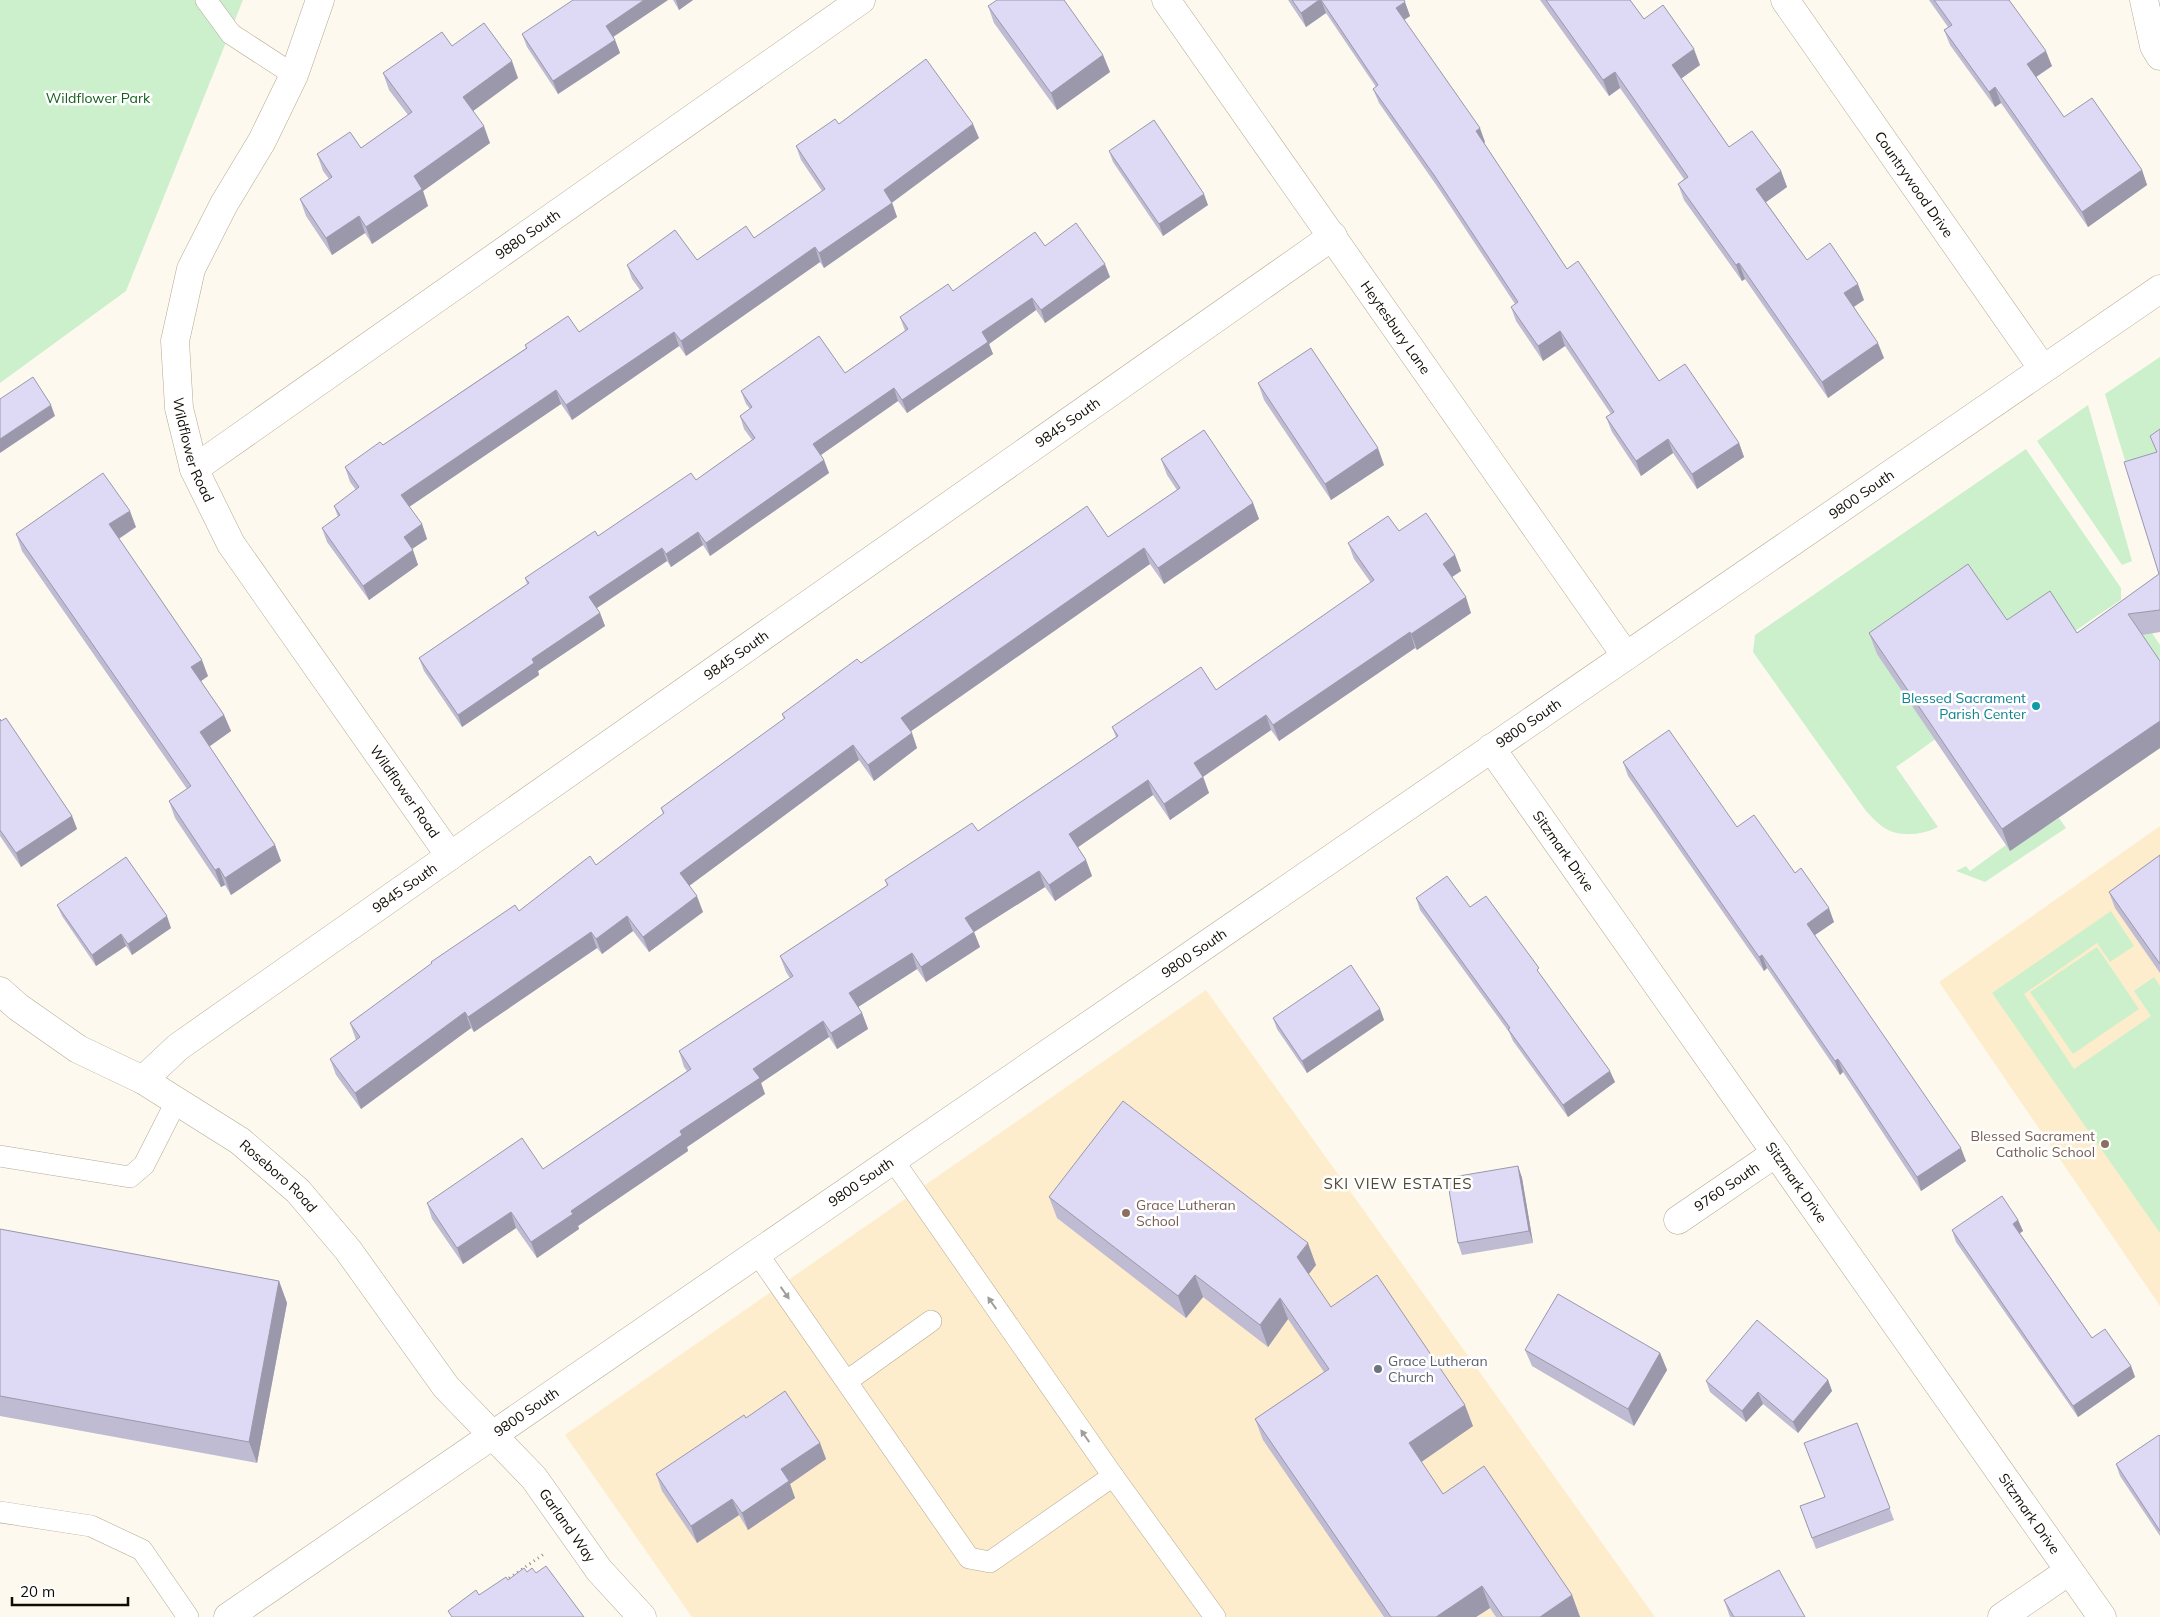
<svg xmlns="http://www.w3.org/2000/svg" width="2160" height="1617" viewBox="0 0 2160 1617" font-family="Mulish,sans-serif">
  <style>
    .built { fill: #fdedcc }
    .green { fill: #cdf0cc }
    .lines { fill: none; stroke-linecap: round; stroke-linejoin: round }
    .service-casing { stroke: #b5a991; stroke-width: 22 }
    .minor-casing { stroke: #b5a991; stroke-width: 29 }
    .tertiary-casing { stroke: #b5a991; stroke-width: 29 }
    .path { stroke: #918c83; stroke-width: 3; stroke-dasharray: 1 4; stroke-linecap: butt }
    .service { stroke: #fff; stroke-width: 21 }
    .minor { stroke: #fff; stroke-width: 28 }
    .tertiary { stroke: #fff; stroke-width: 28 }
    .wall { fill: #bfbbd2 }
    .shaded-wall { fill: #9b98ab }
    .building { fill: #ded9f4; stroke: #9b98ab }
    .oneway { fill: #9f9e9b }
    .culture-dot { fill: #0f9aa8; stroke: #fff; stroke-width: 2 }
    .education-dot { fill: #8d6e63; stroke: #fff; stroke-width: 2 }
    .worship-dot { fill: #6b7280; stroke: #fff; stroke-width: 2 }
    .labels { text-anchor: middle; stroke-width: 5; stroke-linejoin: round; paint-order: stroke }
    .park-label { font-size: 14px; fill: #115e1b; stroke: #fff }
    .street-label { font-size: 14px; fill: #100c04; stroke: #fff }
    .culture-label { font-size: 14px; fill: #0d838f; stroke: #fff; text-anchor: end }
    .education-label { font-size: 14px; fill: #785e54; stroke: #fff; text-anchor: end }
    .worship-label { font-size: 14px; fill: #5b616d; stroke: #fff; text-anchor: start }
    .neighbourhood-label { font-size: 15px; letter-spacing: 1px; fill: #534933; stroke: #fff }
  </style>
  <rect width="100%" height="100%" fill="#fef9ef"/>
  <!-- built -->
  <g class="built">
    <polygon points="2160,826 2160,1306 1939,982"/>
    <polygon points="1206,990 1655,1617 692,1617 565,1435"/>
  </g>
  <!-- green -->
  <g class="green">
    <polygon points="0,0 243,0 126,291 0,383"/>
    <polygon points="2160,357 2160,456 2132,484 2105,394"/>
    <polygon points="2088,405 2132,561 2122,565 2037,441"/>
    <path d="M2026 449 2121 588V600C2042 650 1973 715 1896 767L1938 827C1923 835 1898 838 1883 827 1877 823 1871 816 1866 811L1753 652 1755 635Z"/>
    <polygon points="2130,619 2144,621 2160,645 2160,661 2149,655"/>
    <polygon points="2059,818 2066,828 1985,882 1956,871 1966,866 1970,871 2006,845 2010,850"/>
    <polygon points="2111,911 2134,946 2110,962 2097,943 2024,994 2074,1069 2151,1016 2134,991 2154,977 2160,986 2160,1233 1992,993"/>
    <polygon points="2097,947 2139,1009 2073,1054 2030,992"/>
  </g>
  <g class="lines">
    <!-- service casing -->
    <g class="service-casing">
      <g id="service">
        <polyline points="206,0 231,34 294,75"/>
        <polyline points="0,1156 130,1177 144,1165 177,1100"/>
        <polyline points="893,1160 1113,1476 1215,1617"/>
        <polyline points="757,1253 969,1558 990,1562 1113,1476"/>
        <polyline points="847,1381 931,1321"/>
        <polyline points="0,1512 91,1526 142,1550 188,1617"/>
      </g>
    </g>
    <!-- minor casing -->
    <g class="minor-casing">
      <g id="minor">
        <path id="s1" d="M320 0 294 75 262 141 224 204 191 269 175 341 179 408 194 469 231 544 450 856"/>
        <path id="s2" d="M1166 0 1626 656"/>
        <path id="s3" d="M1785 0 2043 369"/>
        <polyline points="2144,0 2154,46 2160,56"/>
        <path id="s4" d="M194 469 861 0"/>
        <path id="s5" d="M1491 748 2102 1617"/>
        <path id="s6" d="M0 991 18 1007 78 1049 143 1080 240 1141 298 1191 348 1250 446 1387 534 1478 599 1570 642 1617"/>
        <path id="s7" d="M143 1080 178 1047 1333 236"/>
        <path id="s8" d="M1678 1220 1776 1153"/>
        <polyline points="2002,1617 2069,1571"/>
      </g>
    </g>
    <!-- tertiary casing -->
    <g class="tertiary-casing">
      <g id="tertiary">
        <path id="s9" d="M228 1617 2160 289"/>
      </g>
    </g>
    <!-- path -->
    <polyline class="path" points="505,1581 544,1554"/>
    <!-- service -->
    <use href="#service" class="service"/>
    <!-- minor -->
    <use href="#minor" class="minor"/>
    <!-- tertiary -->
    <use href="#tertiary" class="tertiary"/>
  </g>
  <!-- wall -->
  <g class="wall">
    <polygon points="668,0 613,37 615,40 620,53 558,94 527,47 522,34"/>
    <polygon points="673,0 693,0 679,10"/>
    <polygon points="1288,0 1404,0 1410,16 1404,20 1485,142 1484,143 1567,269 1659,381 1739,443 1744,457 1697,489 1673,453 1641,476 1612,432 1606,417 1611,414 1565,346 1543,361 1516,321 1511,307 1515,304 1439,189 1379,103 1373,89 1376,87 1326,13 1306,27"/>
    <polygon points="1540,0 1630,0 1644,19 1700,65 1681,78 1729,147 1781,171 1787,187 1766,202 1807,260 1864,300 1854,307 1884,358 1828,398 1745,279 1742,281 1684,200 1678,184 1684,179 1620,88 1609,96"/>
    <polygon points="1929,0 2009,0 2052,66 2036,77 2064,117 2142,170 2147,185 2088,227 2001,103 1995,107 1950,45 1944,30 1948,27"/>
    <polygon points="988,6 1103,55 1110,72 1057,110 994,23"/>
    <polygon points="452,46 518,78 473,111 490,143 423,191 428,206 372,244 365,233 332,255 306,216 300,199 329,179 323,171 317,154 361,148 408,115 389,90 383,73"/>
    <polygon points="839,124 979,138 892,202 897,217 824,268 820,262 686,356 679,346 572,420 561,404 409,507 422,524 427,539 412,549 418,565 369,600 327,542 322,528 338,517 334,506 356,490 350,482 345,467 383,445 526,348 525,345 579,332 640,290 632,279 627,265 697,260 754,238 822,191 801,160 796,146"/>
    <polygon points="1109,151 1208,205 1163,236 1113,162"/>
    <polygon points="1045,246 1110,277 1045,323 1036,310 989,344 993,354 907,413 898,401 821,455 824,460 829,473 710,556 703,545 671,567 667,561 596,608 600,613 605,626 538,671 539,675 462,727 424,671 419,658 527,584 525,578 696,480 752,440 744,429 740,416 750,409 746,404 741,391 845,373 905,331 900,317"/>
    <polygon points="1258,383 1384,465 1331,500 1264,400"/>
    <polygon points="2160,429 2160,632 2142,635 2160,661 2160,748 2010,851 1877,654 1869,633 2007,620 2077,633 2159,574 2156,453"/>
    <polygon points="1161,459 1253,503 1259,519 1164,584 1150,564 911,731 917,748 874,781 859,760 689,886 703,912 649,952 633,931 602,954 597,948 474,1032 471,1028 361,1109 336,1075 330,1059 356,1040 350,1023 519,911 596,865 663,814 661,808 784,719 782,714 861,663 1108,537 1177,490 1167,475"/>
    <polygon points="136,527 119,539 208,676 201,681 224,715 231,731 209,746 275,845 281,861 231,895 225,885 221,887 175,818 169,801 187,789 22,551 16,534"/>
    <polygon points="1399,531 1455,555 1461,571 1452,577 1471,613 1417,650 1415,648 1279,741 1271,730 1203,776 1209,793 1170,820 1153,795 1078,847 1086,860 1092,876 1055,901 1045,887 974,932 980,947 926,982 917,969 858,1007 862,1013 868,1029 837,1049 829,1037 761,1083 765,1094 687,1147 688,1151 578,1226 579,1229 537,1258 516,1228 463,1264 432,1219 427,1203 543,1169 687,1071 684,1067 679,1051 790,978 786,972 780,956 887,886 885,880 978,831 1116,737 1112,727 1216,690 1371,583 1354,559 1348,543"/>
    <polygon points="0,719 72,816 77,829 21,867 0,836"/>
    <polygon points="1623,762 1737,827 1795,873 1834,922 1815,935 1966,1161 1921,1191 1843,1072 1840,1075 1767,968 1764,971 1628,776"/>
    <polygon points="2160,855 2160,973 2115,908 2109,892"/>
    <polygon points="1416,898 1470,907 1542,977 1615,1082 1568,1117 1513,1041 1509,1032 1420,910"/>
    <polygon points="57,905 171,928 132,955 126,946 96,966 62,916"/>
    <polygon points="1380,1009 1384,1020 1307,1073 1277,1029 1273,1018"/>
    <polygon points="1518,1166 1522,1178 1533,1243 1462,1255 1458,1243"/>
    <polygon points="1049,1197 1316,1265 1308,1274 1331,1307 1473,1426 1421,1462 1443,1494 1572,1595 1580,1617 1496,1617 1490,1608 1476,1617 1384,1617 1263,1440 1255,1419 1324,1372 1288,1319 1268,1347 1203,1297 1186,1318 1057,1218"/>
    <polygon points="2018,1220 2023,1231 2020,1233 2092,1338 2131,1366 2135,1377 2078,1417 1956,1242 1952,1230"/>
    <polygon points="0,1229 279,1281 287,1303 257,1463 0,1416"/>
    <polygon points="1525,1350 1660,1353 1667,1370 1634,1426 1532,1366"/>
    <polygon points="1828,1380 1832,1391 1798,1433 1763,1404 1746,1422 1710,1392 1706,1381"/>
    <polygon points="746,1418 820,1443 826,1459 790,1484 795,1498 748,1530 739,1515 697,1543 662,1491 656,1474"/>
    <polygon points="1857,1423 1894,1520 1816,1549 1800,1506 1824,1497"/>
    <polygon points="2160,1436 2160,1536 2120,1476 2116,1464"/>
    <polygon points="1724,1600 1805,1617 1730,1617"/>
  </g>
  <!-- shaded-wall -->
  <g class="shaded-wall">
    <polygon points="644,0 668,0 610,39 606,26"/>
    <polygon points="676,0 693,0 679,10"/>
    <polygon points="1319,0 1321,0 1326,13 1306,27 1301,13"/>
    <polygon points="1405,2 1410,16 1401,22 1396,8"/>
    <polygon points="615,40 620,53 558,94 553,81"/>
    <polygon points="1694,49 1700,65 1678,81 1672,65"/>
    <polygon points="2046,51 2052,66 2033,79 2027,64"/>
    <polygon points="1103,55 1110,72 1057,110 1051,93"/>
    <polygon points="512,61 518,78 469,114 463,97"/>
    <polygon points="1615,72 1620,88 1609,96 1603,80"/>
    <polygon points="1995,87 2001,103 1995,107 1989,92"/>
    <polygon points="973,124 979,138 889,205 884,190"/>
    <polygon points="484,126 490,143 423,191 428,206 372,244 366,227 414,176"/>
    <polygon points="1480,128 1485,142 1481,145 1476,131"/>
    <polygon points="2142,170 2147,185 2088,227 2082,212"/>
    <polygon points="1781,171 1787,187 1762,205 1756,189"/>
    <polygon points="1204,194 1208,205 1163,236 1159,224"/>
    <polygon points="892,203 897,217 824,268 819,253"/>
    <polygon points="359,216 365,233 332,255 326,238"/>
    <polygon points="815,247 820,262 686,356 681,341"/>
    <polygon points="1739,263 1745,279 1742,281 1736,265"/>
    <polygon points="1105,264 1110,277 1045,323 1041,310"/>
    <polygon points="1858,284 1864,300 1850,309 1844,293"/>
    <polygon points="1032,298 1036,310 989,344 993,354 907,413 902,400 982,332"/>
    <polygon points="1560,331 1565,346 1543,361 1538,346"/>
    <polygon points="674,332 679,346 572,420 566,405"/>
    <polygon points="1878,343 1884,358 1828,398 1822,382"/>
    <polygon points="894,388 898,401 818,457 813,444"/>
    <polygon points="556,390 561,404 406,509 401,495"/>
    <polygon points="51,405 55,416 0,453 0,439"/>
    <polygon points="1668,439 1673,453 1641,476 1636,461"/>
    <polygon points="1739,443 1744,457 1697,489 1692,474"/>
    <polygon points="1378,448 1384,465 1331,500 1325,484"/>
    <polygon points="824,460 829,473 710,556 706,543"/>
    <polygon points="1253,503 1259,519 1164,584 1158,568"/>
    <polygon points="130,511 136,527 115,541 109,524"/>
    <polygon points="422,524 427,539 409,551 404,537"/>
    <polygon points="698,532 703,545 671,567 666,554"/>
    <polygon points="662,548 667,561 594,610 589,597"/>
    <polygon points="1144,548 1150,564 907,734 901,718"/>
    <polygon points="413,550 418,565 369,600 363,586"/>
    <polygon points="1455,555 1461,571 1449,579 1443,564"/>
    <polygon points="1466,597 1471,613 1417,650 1411,634"/>
    <polygon points="600,613 605,626 538,671 539,675 462,727 458,715 532,659"/>
    <polygon points="1410,632 1415,648 1279,741 1273,725"/>
    <polygon points="202,660 208,676 197,684 191,667"/>
    <polygon points="224,715 231,731 206,749 200,732"/>
    <polygon points="1266,715 1271,730 1200,779 1194,763"/>
    <polygon points="2160,721 2160,748 2010,851 2002,829"/>
    <polygon points="912,733 917,748 874,781 868,765"/>
    <polygon points="853,745 859,760 685,889 680,873"/>
    <polygon points="1203,777 1209,793 1170,820 1164,804"/>
    <polygon points="1148,780 1153,795 1074,850 1069,834"/>
    <polygon points="72,816 77,829 21,867 16,853"/>
    <polygon points="275,845 281,861 231,895 225,878"/>
    <polygon points="1086,860 1092,876 1055,901 1049,885"/>
    <polygon points="219,868 225,885 221,887 215,870"/>
    <polygon points="1039,871 1045,887 974,932 980,947 926,982 921,967 965,918"/>
    <polygon points="697,896 703,912 649,952 643,937"/>
    <polygon points="1829,908 1834,922 1812,937 1807,924"/>
    <polygon points="167,916 171,928 132,955 128,944"/>
    <polygon points="627,916 633,931 602,954 596,939"/>
    <polygon points="591,932 597,948 474,1032 468,1017"/>
    <polygon points="121,934 126,946 96,966 92,955"/>
    <polygon points="912,953 917,969 855,1009 849,993"/>
    <polygon points="1762,955 1767,968 1764,971 1759,957"/>
    <polygon points="1380,1009 1384,1020 1307,1073 1302,1061"/>
    <polygon points="465,1012 471,1028 361,1109 355,1093"/>
    <polygon points="862,1013 868,1029 837,1049 831,1033"/>
    <polygon points="823,1021 829,1037 761,1083 765,1094 687,1147 688,1151 578,1226 579,1229 537,1258 531,1242 571,1211 680,1131 753,1069"/>
    <polygon points="1838,1059 1843,1072 1840,1075 1835,1061"/>
    <polygon points="1610,1071 1615,1082 1568,1117 1563,1105"/>
    <polygon points="1961,1148 1966,1161 1921,1191 1917,1177"/>
    <polygon points="1518,1166 1522,1178 1533,1243 1529,1231"/>
    <polygon points="511,1212 516,1228 463,1264 457,1248"/>
    <polygon points="2018,1220 2023,1231 2017,1235 2013,1224"/>
    <polygon points="1308,1243 1316,1265 1305,1279 1297,1257"/>
    <polygon points="1195,1275 1203,1297 1186,1318 1178,1296"/>
    <polygon points="279,1281 287,1303 257,1463 249,1442"/>
    <polygon points="1280,1298 1288,1319 1268,1347 1260,1325"/>
    <polygon points="1660,1353 1667,1370 1634,1426 1628,1409"/>
    <polygon points="2131,1366 2135,1377 2078,1417 2073,1406"/>
    <polygon points="1828,1380 1832,1391 1798,1433 1793,1422"/>
    <polygon points="1758,1392 1763,1404 1746,1422 1742,1411"/>
    <polygon points="1465,1405 1473,1426 1417,1465 1409,1443"/>
    <polygon points="820,1443 826,1459 790,1484 795,1498 748,1530 742,1513 781,1469"/>
    <polygon points="732,1499 739,1515 697,1543 691,1526"/>
    <polygon points="1482,1586 1490,1608 1476,1617 1436,1617"/>
    <polygon points="1572,1595 1580,1617 1540,1617"/>
  </g>
  <!-- building -->
  <g class="building">
    <polygon points="573,0 644,0 606,26 615,40 553,81 522,34"/>
    <polygon points="997,0 1064,0 1103,55 1051,93 988,6"/>
    <polygon points="1292,0 1319,0 1301,13"/>
    <polygon points="1321,0 1404,0 1405,2 1396,8 1480,128 1476,131 1567,269 1578,261 1659,381 1685,364 1739,443 1692,474 1668,439 1636,461 1606,417 1614,412 1560,331 1538,346 1511,307 1518,302 1434,175 1373,89 1378,85"/>
    <polygon points="1546,0 1630,0 1644,19 1663,5 1694,49 1672,65 1729,147 1752,131 1781,171 1756,189 1807,260 1830,243 1858,284 1844,293 1878,343 1822,382 1739,263 1736,265 1678,184 1688,177 1615,72 1603,80"/>
    <polygon points="1934,0 2009,0 2046,51 2027,64 2064,117 2092,98 2142,170 2082,212 1995,87 1989,92 1944,30 1952,25"/>
    <polygon points="484,23 512,61 463,97 484,126 414,176 422,189 366,227 359,216 326,238 300,199 332,177 317,154 350,132 361,148 412,112 383,73 442,32 452,46"/>
    <polygon points="926,59 973,124 884,190 892,203 819,253 815,247 681,341 674,332 566,405 556,390 401,495 422,524 404,537 413,550 363,586 322,528 340,515 334,506 359,487 345,467 380,442 383,445 527,348 525,345 568,316 579,332 643,288 627,265 675,230 697,260 746,226 754,238 825,189 796,146 835,119 839,124"/>
    <polygon points="1154,120 1204,194 1159,224 1109,151"/>
    <polygon points="1076,223 1105,264 1041,310 1032,298 982,332 988,342 902,400 894,388 813,444 824,460 706,543 698,532 666,554 662,548 589,597 600,613 532,659 534,663 458,715 419,658 529,583 525,578 595,531 598,536 691,473 696,480 755,438 740,416 752,407 741,391 819,336 845,373 908,329 900,317 948,284 953,291 1035,232 1045,246"/>
    <polygon points="1311,348 1378,448 1325,484 1258,383"/>
    <polygon points="33,377 51,405 0,439 0,399"/>
    <polygon points="2160,429 2160,610 2128,614 2160,661 2160,721 2002,829 1869,633 1968,564 2007,620 2050,591 2077,633 2159,574 2124,462 2157,452 2150,436"/>
    <polygon points="1204,430 1253,503 1158,568 1144,548 901,718 912,733 868,765 853,745 680,873 697,896 643,937 627,916 596,939 591,932 468,1017 465,1012 355,1093 330,1059 360,1037 350,1023 432,963 431,962 515,905 519,911 590,856 596,865 664,813 661,808 785,718 782,714 857,659 861,663 1087,506 1108,537 1180,488 1161,459"/>
    <polygon points="103,473 130,511 109,524 202,660 191,667 224,715 200,732 275,845 225,878 219,868 215,870 169,801 191,786 16,534"/>
    <polygon points="1426,513 1455,555 1443,564 1466,597 1411,634 1410,632 1273,725 1266,715 1194,763 1203,777 1164,804 1148,780 1069,834 1086,860 1049,885 1039,871 965,918 974,932 921,967 912,953 849,993 862,1013 831,1033 823,1021 753,1069 760,1078 680,1131 682,1135 571,1211 573,1214 531,1242 511,1212 457,1248 427,1203 522,1138 543,1169 691,1069 679,1051 793,976 780,956 888,885 885,880 972,823 978,831 1118,736 1112,727 1201,667 1216,690 1374,580 1348,543 1388,516 1399,531"/>
    <polygon points="6,718 72,816 16,853 0,830 0,719 1,721"/>
    <polygon points="1669,730 1737,827 1754,815 1795,873 1801,868 1829,908 1807,924 1961,1148 1917,1177 1838,1059 1835,1061 1762,955 1759,957 1623,762"/>
    <polygon points="2160,855 2160,964 2109,892"/>
    <polygon points="126,857 167,916 128,944 121,934 92,955 57,905"/>
    <polygon points="1447,876 1470,907 1486,896 1539,968 1537,970 1610,1071 1563,1105 1508,1029 1510,1028 1416,898"/>
    <polygon points="1351,965 1380,1009 1302,1061 1273,1018"/>
    <polygon points="1123,1101 1308,1243 1297,1257 1331,1307 1377,1275 1465,1405 1409,1443 1443,1494 1484,1466 1572,1595 1540,1617 1503,1617 1482,1586 1436,1617 1391,1617 1255,1419 1329,1369 1280,1298 1260,1325 1195,1275 1178,1296 1049,1197"/>
    <polygon points="1518,1166 1529,1231 1458,1243 1447,1178"/>
    <polygon points="2002,1196 2018,1220 2013,1224 2092,1338 2105,1329 2131,1366 2073,1406 1952,1230"/>
    <polygon points="0,1229 279,1281 249,1442 0,1396"/>
    <polygon points="1558,1294 1660,1353 1628,1409 1525,1350"/>
    <polygon points="1757,1320 1828,1380 1793,1422 1758,1392 1742,1411 1706,1381"/>
    <polygon points="785,1391 820,1443 781,1469 789,1481 742,1513 732,1499 691,1526 656,1474 744,1415 746,1418"/>
    <polygon points="1857,1423 1890,1508 1812,1538 1800,1506 1825,1497 1804,1443"/>
    <polygon points="2159,1435 2160,1436 2160,1531 2116,1464"/>
    <polygon points="546,1566 584,1617 452,1617 448,1611 476,1590 479,1595 506,1577 508,1580 524,1568 527,1572 532,1568 536,1573"/>
    <polygon points="1779,1570 1805,1617 1734,1617 1724,1600"/>
  </g>
  <!-- one-way arrows -->
  <defs><path id="oneway-solid" d="M-6-.8H1V-3.2L6.5 0L1 3.2V.8H-6Z" transform="scale(1.25)"/></defs>
  <g class="oneway">
    <use href="#oneway-solid" transform="translate(785 1293) rotate(55)"/>
    <use href="#oneway-solid" transform="translate(992 1303) rotate(-125)"/>
    <use href="#oneway-solid" transform="translate(1085 1436) rotate(-125)"/>
  </g>
  <!-- markers -->
  <circle class="culture-dot" cx="2036" cy="706" r="5"/>
  <g class="education-dot">
    <circle cx="2105" cy="1144" r="5"/>
    <circle cx="1126" cy="1213" r="5"/>
  </g>
  <circle class="worship-dot" cx="1378" cy="1369" r="5"/>
  <g class="labels">
    <!-- park labels -->
    <g class="park-label">
      <text x="98" y="103">Wildflower Park</text>
    </g>
    <!-- street labels -->
    <g class="street-label">
      <text dy="5" stroke="none"><textPath href="#s3" startOffset="225">Countrywood Drive</textPath></text>
      <text dy="5" stroke="none"><textPath href="#s4" startOffset="408">9880 South</textPath></text>
      <text dy="5" stroke="none"><textPath href="#s2" startOffset="400">Heytesbury Lane</textPath></text>
      <text dy="5" stroke="none"><textPath href="#s7" startOffset="1135">9845 South</textPath></text>
      <text dy="5" stroke="none"><textPath href="#s1" startOffset="484">Wildflower Road</textPath></text>
      <text dy="5" stroke="none"><textPath href="#s9" startOffset="1982">9800 South</textPath></text>
      <text dy="5" stroke="none"><textPath href="#s7" startOffset="730">9845 South</textPath></text>
      <text dy="5" stroke="none"><textPath href="#s9" startOffset="1578">9800 South</textPath></text>
      <text dy="5" stroke="none"><textPath href="#s1" startOffset="889">Wildflower Road</textPath></text>
      <text dy="5" stroke="none"><textPath href="#s5" startOffset="126">Sitzmark Drive</textPath></text>
      <text dy="5" stroke="none"><textPath href="#s7" startOffset="325">9845 South</textPath></text>
      <text dy="5" stroke="none"><textPath href="#s9" startOffset="1172">9800 South</textPath></text>
      <text dy="5" stroke="none"><textPath href="#s6" startOffset="336">Roseboro Road</textPath></text>
      <text dy="5" stroke="none"><textPath href="#s9" startOffset="768">9800 South</textPath></text>
      <text dy="5" stroke="none"><textPath href="#s5" startOffset="531">Sitzmark Drive</textPath></text>
      <text dy="5" stroke="none"><textPath href="#s8" startOffset="59">9760 South</textPath></text>
      <text dy="5" stroke="none"><textPath href="#s9" startOffset="362">9800 South</textPath></text>
      <text dy="5" stroke="none"><textPath href="#s5" startOffset="936">Sitzmark Drive</textPath></text>
      <text dy="5" stroke="none"><textPath href="#s6" startOffset="791">Garland Way</textPath></text>
    </g>
    <!-- culture labels -->
    <g class="culture-label">
      <text x="2026" y="703">Blessed Sacrament<tspan x="2026" dy="16">Parish Center</tspan></text>
    </g>
    <!-- education labels -->
    <g class="education-label">
      <text x="2095" y="1141">Blessed Sacrament<tspan x="2095" dy="16">Catholic School</tspan></text>
      <text x="1136" y="1210" text-anchor="start">Grace Lutheran<tspan x="1136" dy="16">School</tspan></text>
    </g>
    <!-- worship labels -->
    <g class="worship-label">
      <text x="1388" y="1366">Grace Lutheran<tspan x="1388" dy="16">Church</tspan></text>
    </g>
    <!-- neighbourhood labels -->
    <g class="neighbourhood-label">
      <text x="1398" y="1189">SKI VIEW ESTATES</text>
    </g>
  </g>
  <!-- scale -->
  <path d="M12 1597v8h116v-8" fill="none" stroke="#100c04" stroke-width="2.5"/>
  <text x="20" y="1597" font-size="15" fill="#100c04" stroke="#ffffff" stroke-width="4" paint-order="stroke">20 m</text>
</svg>
